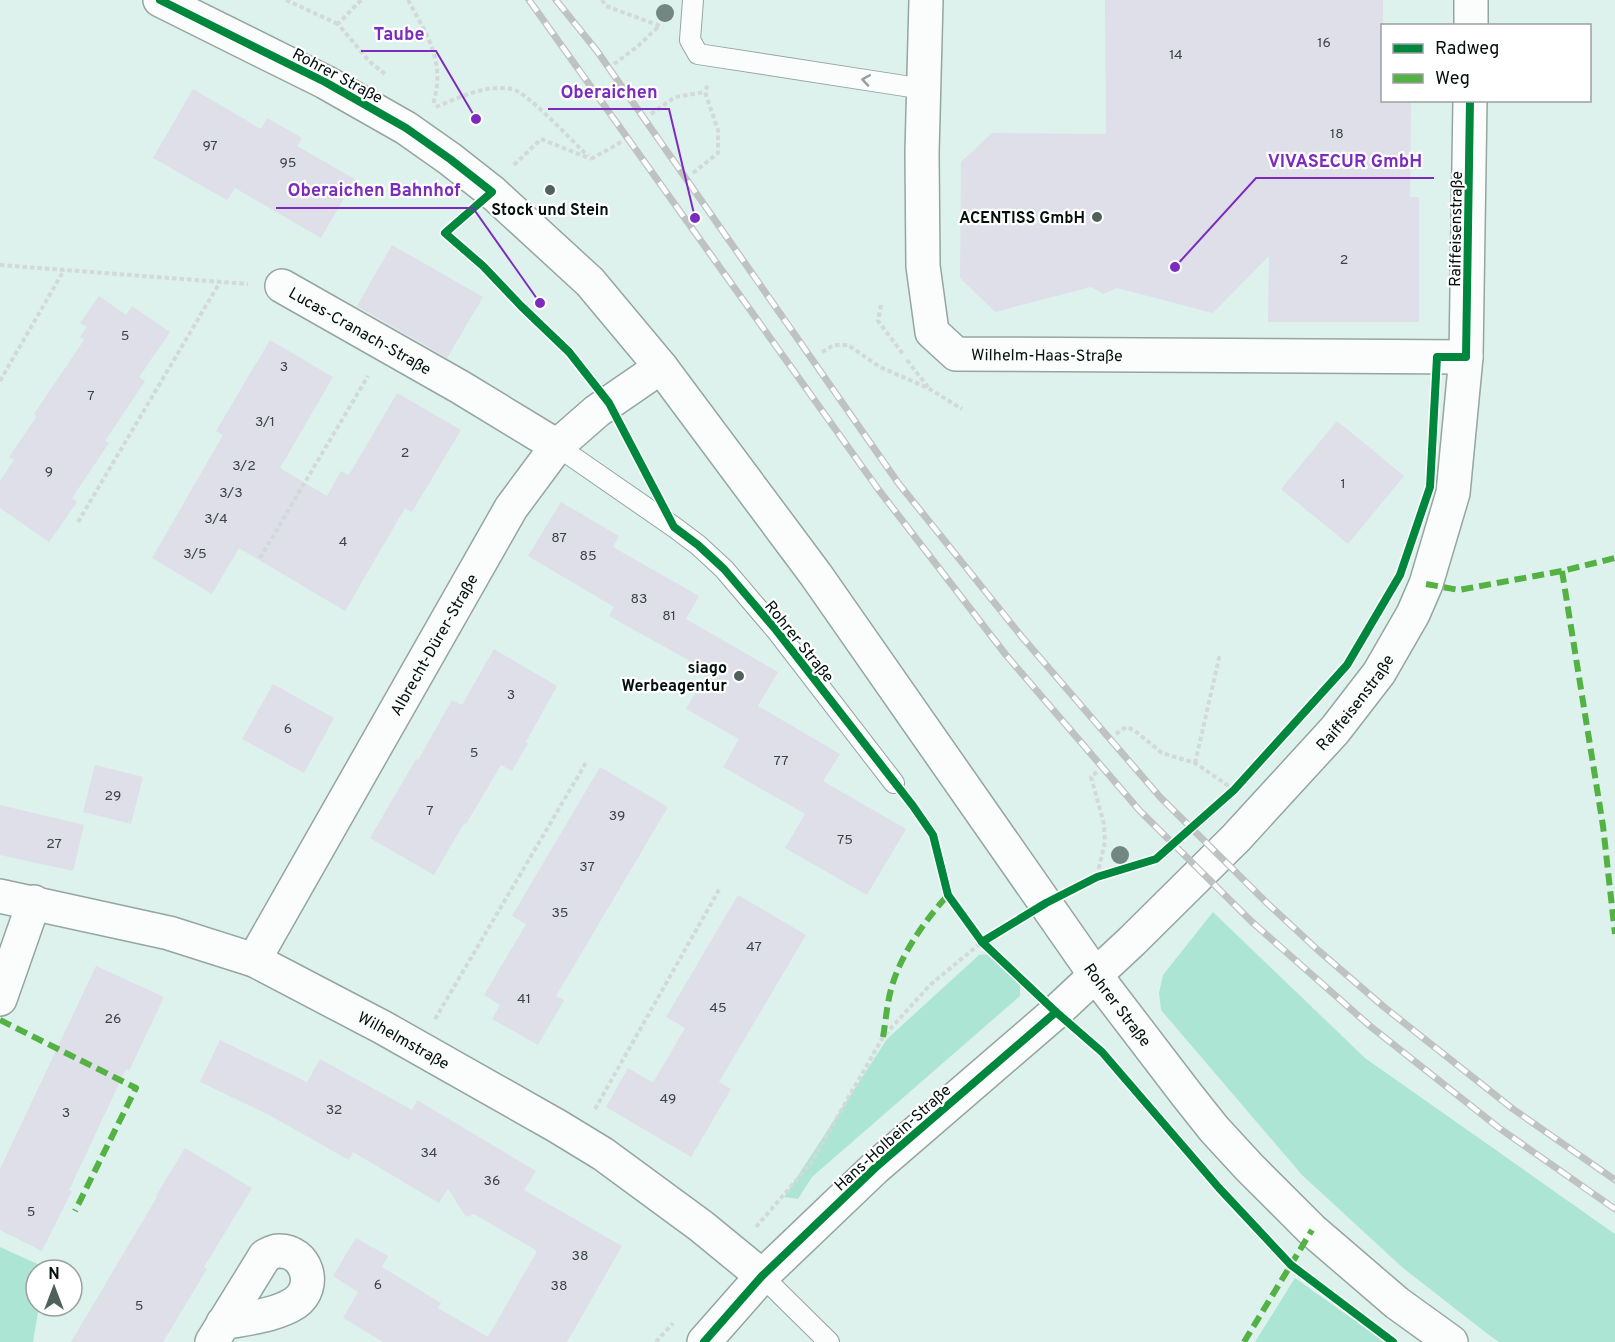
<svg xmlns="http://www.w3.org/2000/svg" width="1615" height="1342" viewBox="0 0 1615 1342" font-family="Overpass,sans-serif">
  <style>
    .green { fill: #ade5d5 }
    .building { fill: #dedfe8 }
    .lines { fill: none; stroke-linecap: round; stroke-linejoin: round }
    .lane-casing { stroke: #95a5a0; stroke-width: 22 }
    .street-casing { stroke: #95a5a0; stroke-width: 36 }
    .path { stroke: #d3d9d8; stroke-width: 4; stroke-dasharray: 4.5 3; stroke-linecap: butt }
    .lane { stroke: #fafdfc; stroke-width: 20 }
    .street { stroke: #fafdfc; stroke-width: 33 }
    .rail-casing { stroke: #bec3c2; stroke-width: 7 }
    .rail { stroke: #fff; stroke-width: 4.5; stroke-dasharray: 14; stroke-linecap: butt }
    .quiet { stroke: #54b144; stroke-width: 6; stroke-dasharray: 12 6; stroke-linecap: butt }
    .cycleway-casing { stroke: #fff; stroke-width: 11 }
    .cycleway { stroke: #00873e; stroke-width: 8 }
    .tree { fill: #728781 }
    .oneway { stroke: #989f9c }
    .poi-dot { fill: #50605b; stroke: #fff; stroke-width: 2 }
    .labels { text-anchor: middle; stroke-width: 4.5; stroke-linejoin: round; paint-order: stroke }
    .number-label { font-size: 14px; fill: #3a4444 }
    .street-label { font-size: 16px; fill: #04110d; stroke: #fff }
    .poi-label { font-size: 16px; font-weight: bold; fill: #04110d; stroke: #fff; text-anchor: end }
    .leader { fill: none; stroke: #7b2cbf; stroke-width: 2 }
    .callout-dot { fill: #7b2cbf; stroke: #fff; stroke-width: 2 }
    .callout-label { font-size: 18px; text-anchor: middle; font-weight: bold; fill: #7b2cbf; stroke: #fff; stroke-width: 4.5; stroke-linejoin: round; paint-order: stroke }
  </style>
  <rect width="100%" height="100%" fill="#ddf2ec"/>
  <!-- green -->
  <g class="green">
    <polygon points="1213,912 1365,1058 1615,1234 1615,1342 1499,1342 1489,1335 1403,1268 1302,1175 1161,1010 1159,993 1163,975"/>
    <polygon points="1001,953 1020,970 1020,996 812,1177 798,1199 784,1197 887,1039 979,955"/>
    <polygon points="0,1247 44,1267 44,1270 36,1270 36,1306 39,1306 33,1342 0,1342"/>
    <polygon points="1295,1278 1385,1342 1255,1342"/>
  </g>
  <!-- building -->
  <g class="building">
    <polygon points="1105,0 1383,0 1383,100 1411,100 1410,197 1419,197 1419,322 1268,322 1269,256 1213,313 1117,288 1103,294 1091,287 995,312 960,278 961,162 992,133 1106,134"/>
    <polygon points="193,89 261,129 267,118 302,138 297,146 355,179 321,238 235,188 227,200 153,158"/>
    <polygon points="392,245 483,297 447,358 357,306"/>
    <polygon points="99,296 126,315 132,306 170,332 139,377 145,381 105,441 109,443 72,498 77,502 49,542 0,508 0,481 14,460 9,457 37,416 34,414 84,340 80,337 87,327 80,323"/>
    <polygon points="270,340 333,377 280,468 327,496 341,471 349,475 397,393 461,430 412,512 405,508 345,611 239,548 212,594 152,558 223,435 216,431"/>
    <polygon points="1337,421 1404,476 1348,544 1281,489"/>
    <polygon points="561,502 619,536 613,547 699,596 686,619 778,672 758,706 840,754 823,781 906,829 867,895 785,848 805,814 723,767 739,739 686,709 708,671 609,616 614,607 528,556"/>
    <polygon points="494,649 557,686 526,742 528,743 512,771 501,765 466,824 464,823 434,875 370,838 416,759 418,760 452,700 462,705"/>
    <polygon points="273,684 334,718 304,773 242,739"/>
    <polygon points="95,765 143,777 131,824 83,812"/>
    <polygon points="600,767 668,807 556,996 564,1000 538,1045 492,1019 500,1005 484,995 526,924 512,916"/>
    <polygon points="0,805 84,825 73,871 0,855"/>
    <polygon points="738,895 806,935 719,1082 731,1089 691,1157 606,1107 628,1068 653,1083 685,1028 666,1017"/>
    <polygon points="96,966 164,997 129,1071 126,1069 69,1190 72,1191 42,1251 0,1230 0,1169"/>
    <polygon points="220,1040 307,1082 320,1059 412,1110 417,1100 536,1171 524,1190 622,1246 567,1342 383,1342 343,1318 358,1292 333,1276 356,1238 388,1256 382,1267 441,1303 438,1308 488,1337 537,1251 474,1214 466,1217 448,1189 439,1203 353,1152 349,1160 269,1115 200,1082"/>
    <polygon points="185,1148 252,1188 204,1267 207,1269 163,1342 71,1342 157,1197 156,1196"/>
  </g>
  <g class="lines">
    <!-- lane casing -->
    <g class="lane-casing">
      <g id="lane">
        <polyline points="693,0 690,40 698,54 924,89"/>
        <polyline points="557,446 674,527 698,545 724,569 776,630 894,783"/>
        <polyline points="762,1276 829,1342"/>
      </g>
    </g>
    <!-- street casing -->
    <g class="street-casing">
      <g id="street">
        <path id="s1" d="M160 0 325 82 406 128 450 159 492 192 590 282 661 367 816 575 1096 976 1187 1095 1214 1129 1249 1167 1312 1230 1397 1303 1451 1342"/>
        <path id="s2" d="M926 0 922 153 923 266 932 332 956 354 1466 357"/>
        <polyline points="1471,0 1471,26"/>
        <path id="s3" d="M282 286 460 387 557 446"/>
        <path id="s4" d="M0 896 169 933 254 960 382 1027 557 1126 603 1154 701 1226 762 1276"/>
        <path id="s5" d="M254 960 511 508 557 446 597 411 661 367"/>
        <polyline points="0,999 34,902"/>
        <path d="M212 1342 265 1256C269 1254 274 1251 278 1251 307 1250 318 1287 295 1303 275 1316 246 1318 223 1323"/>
        <path id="s6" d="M704 1342 762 1276 875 1168 1056 1012 1132 941 1236 838 1335 730 1379 673 1413 614 1426 584 1453 493 1466 357 1470 100"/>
      </g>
    </g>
    <!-- path -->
    <g class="path">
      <polyline points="286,0 338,24"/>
      <polyline points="361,0 338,24 369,61 385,74"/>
      <path d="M408 0C422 26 440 53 437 83 437 91 434 99 433 106"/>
      <polyline points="602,0 606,6 663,27"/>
      <polyline points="614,64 638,46 659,26"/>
      <path d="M436 107C460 97 486 84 512 89 526 91 575 144 588 156"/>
      <polyline points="651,114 675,97 705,92"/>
      <polyline points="591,159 623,141"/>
      <polyline points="514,165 541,139 591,159"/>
      <polyline points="693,173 718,153 718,130 705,92 708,84"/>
      <polyline points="465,215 445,233 483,266 521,306 569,352 587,376"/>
      <polyline points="0,265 248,284"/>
      <polyline points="881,305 878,321 903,354"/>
      <polyline points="822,352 834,345 848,345 880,367 928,388 962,409"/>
      <polyline points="907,360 928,387"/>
      <polyline points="0,381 64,270"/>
      <polyline points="624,432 644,471"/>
      <polyline points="78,522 220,282"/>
      <polyline points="260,558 368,376"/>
      <polyline points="1116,734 1126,727 1134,730 1162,753 1195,763 1233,789"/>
      <polyline points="1195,763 1220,654"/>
      <polyline points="912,804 933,835 948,895 982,942 1031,987"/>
      <polyline points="1097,876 1105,842 1104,824 1091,777 1098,771"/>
      <polyline points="1075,889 1097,877 1156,859 1213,808"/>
      <polyline points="435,1019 587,761"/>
      <polyline points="1082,1035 1102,1052 1147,1104"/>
      <polyline points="595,1109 720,888"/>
      <polyline points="1253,1224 1291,1265 1322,1288"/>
      <polyline points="756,1227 811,1163 883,1037 930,985 982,942 1016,922"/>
      <polyline points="656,1342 673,1323"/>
    </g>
    <!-- lane -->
    <use href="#lane" class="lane"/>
    <!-- street -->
    <use href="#street" class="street"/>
    <!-- rail casing -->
    <g class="rail-casing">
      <g id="rail">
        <polyline points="529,0 878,489 1006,655 1140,811 1252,922 1370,1026 1499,1128 1615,1209"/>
        <polyline points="556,0 597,51 899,484 1022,637 1160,797 1267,903 1319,951 1384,1007 1513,1109 1615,1180"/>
      </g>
    </g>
    <!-- rail -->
    <use href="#rail" class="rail"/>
    <!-- quiet -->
    <g class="quiet">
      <polyline points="1562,571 1603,826 1615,934"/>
      <polyline points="1426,584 1459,590 1562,571 1615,558"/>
      <polyline points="0,1020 136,1088 75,1211"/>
      <path d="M883 1037C886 1020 887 1002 892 986 901 954 926 919 948 895"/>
      <polyline points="1244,1342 1312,1230"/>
    </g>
    <!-- cycleway casing -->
    <g class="cycleway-casing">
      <g id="cycleway">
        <polyline points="160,0 325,82 406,128 450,159 492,192 445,233 483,266 521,306 569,352 609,403 674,527 698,545 724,569 776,630 913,806 933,835 948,895 982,942 1056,1012 1102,1052 1219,1188 1291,1265 1393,1342"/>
        <polyline points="982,942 1046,903 1097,877 1156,859 1234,790 1347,665 1400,575 1430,487 1437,357 1466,357 1470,100"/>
        <polyline points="704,1342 762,1276 875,1168 1056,1012"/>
      </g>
    </g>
    <!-- cycleway -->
    <use href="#cycleway" class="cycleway"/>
  </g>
  <!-- trees -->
  <g class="tree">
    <circle cx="665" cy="13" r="9"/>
    <circle cx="1120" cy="855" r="9"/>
  </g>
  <!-- one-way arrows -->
  <defs><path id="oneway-chevron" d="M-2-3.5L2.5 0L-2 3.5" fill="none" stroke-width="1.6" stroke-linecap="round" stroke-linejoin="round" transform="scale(1.5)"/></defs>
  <use class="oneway" href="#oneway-chevron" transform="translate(866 80) rotate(-171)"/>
  <!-- markers -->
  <g class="poi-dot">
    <circle cx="550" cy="190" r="6"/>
    <circle cx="1097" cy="217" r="6"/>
    <circle cx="739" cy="676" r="6"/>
  </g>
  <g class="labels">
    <!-- number labels -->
    <g class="number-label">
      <text x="1324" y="47">16</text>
      <text x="1176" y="59">14</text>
      <text x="1337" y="138">18</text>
      <text x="210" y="150">97</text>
      <text x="288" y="167">95</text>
      <text x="1344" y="264">2</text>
      <text x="125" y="340">5</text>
      <text x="284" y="371">3</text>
      <text x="91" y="400">7</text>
      <text x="265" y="426">3/1</text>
      <text x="405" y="457">2</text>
      <text x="244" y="470">3/2</text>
      <text x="49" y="476">9</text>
      <text x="1343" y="488">1</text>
      <text x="231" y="497">3/3</text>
      <text x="216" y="523">3/4</text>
      <text x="559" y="542">87</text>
      <text x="343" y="546">4</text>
      <text x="195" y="558">3/5</text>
      <text x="588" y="560">85</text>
      <text x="639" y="603">83</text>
      <text x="669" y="620">81</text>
      <text x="511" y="699">3</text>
      <text x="288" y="733">6</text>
      <text x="474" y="757">5</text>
      <text x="781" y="765">77</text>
      <text x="113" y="800">29</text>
      <text x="430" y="815">7</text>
      <text x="617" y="820">39</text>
      <text x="845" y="844">75</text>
      <text x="54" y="848">27</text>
      <text x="587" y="871">37</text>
      <text x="560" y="917">35</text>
      <text x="754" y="951">47</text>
      <text x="524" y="1003">41</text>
      <text x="718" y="1012">45</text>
      <text x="113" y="1023">26</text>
      <text x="668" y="1103">49</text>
      <text x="334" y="1114">32</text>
      <text x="66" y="1117">3</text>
      <text x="429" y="1157">34</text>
      <text x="492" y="1185">36</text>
      <text x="31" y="1216">5</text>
      <text x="580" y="1260">38</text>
      <text x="378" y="1289">6</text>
      <text x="559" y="1290">38</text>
      <text x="139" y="1310">5</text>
    </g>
    <!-- street labels -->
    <g class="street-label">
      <text transform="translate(338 75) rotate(28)" y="6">Rohrer Straße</text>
      <text transform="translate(1455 229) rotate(-89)" y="6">Raiffeisenstraße</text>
      <text dy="6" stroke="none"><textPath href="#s3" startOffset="90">Lucas-Cranach-Straße</textPath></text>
      <text dy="6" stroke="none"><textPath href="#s2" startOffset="456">Wilhelm-Haas-Straße</textPath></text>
      <text transform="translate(800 641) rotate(51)" y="6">Rohrer Straße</text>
      <text dy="6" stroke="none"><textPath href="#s5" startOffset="363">Albrecht-Dürer-Straße</textPath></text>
      <text dy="6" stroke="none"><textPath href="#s6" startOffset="914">Raiffeisenstraße</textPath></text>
      <text dy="6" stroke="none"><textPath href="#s1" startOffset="1413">Rohrer Straße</textPath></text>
      <text dy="6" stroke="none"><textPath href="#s4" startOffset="432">Wilhelmstraße</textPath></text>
      <text transform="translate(892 1137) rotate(-42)" y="6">Hans-Holbein-Straße</text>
    </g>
    <!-- poi labels -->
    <g class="poi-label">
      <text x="550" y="215" text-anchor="middle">Stock und Stein</text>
      <text x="1085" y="223">ACENTISS GmbH</text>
      <text x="727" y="673">siago<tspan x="727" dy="18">Werbeagentur</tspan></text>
    </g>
  </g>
  <!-- callouts -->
  <path class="leader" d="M476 119L436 51H361M695 218L669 109H548M1175 267L1256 178H1434M540 303L473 208H276"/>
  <g class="callout-dot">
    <circle cx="476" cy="119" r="6"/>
    <circle cx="695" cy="218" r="6"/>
    <circle cx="1175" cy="267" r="6"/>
    <circle cx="540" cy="303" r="6"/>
  </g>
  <g class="callout-label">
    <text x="399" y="40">Taube</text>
    <text x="609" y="98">Oberaichen</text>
    <text x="1345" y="167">VIVASECUR GmbH</text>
    <text x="374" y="196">Oberaichen Bahnhof</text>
  </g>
  <!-- legend -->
  <rect x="1381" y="24" width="210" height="78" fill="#ffffff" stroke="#9ba09e" stroke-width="1.5"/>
  <rect x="1393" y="44" width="30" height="9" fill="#00873e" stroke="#9ba09e" stroke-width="1.5"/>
  <text x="1435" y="54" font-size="18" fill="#04110d">Radweg</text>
  <rect x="1393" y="74" width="30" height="9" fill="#54b144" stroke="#9ba09e" stroke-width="1.5"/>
  <text x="1435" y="84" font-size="18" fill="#04110d">Weg</text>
  <!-- north arrow -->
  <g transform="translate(54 1288)"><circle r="28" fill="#ffffff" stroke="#9ba09e" stroke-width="1.5"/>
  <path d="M0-4.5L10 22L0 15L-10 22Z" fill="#50605b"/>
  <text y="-9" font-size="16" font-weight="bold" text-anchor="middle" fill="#04110d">N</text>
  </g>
</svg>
